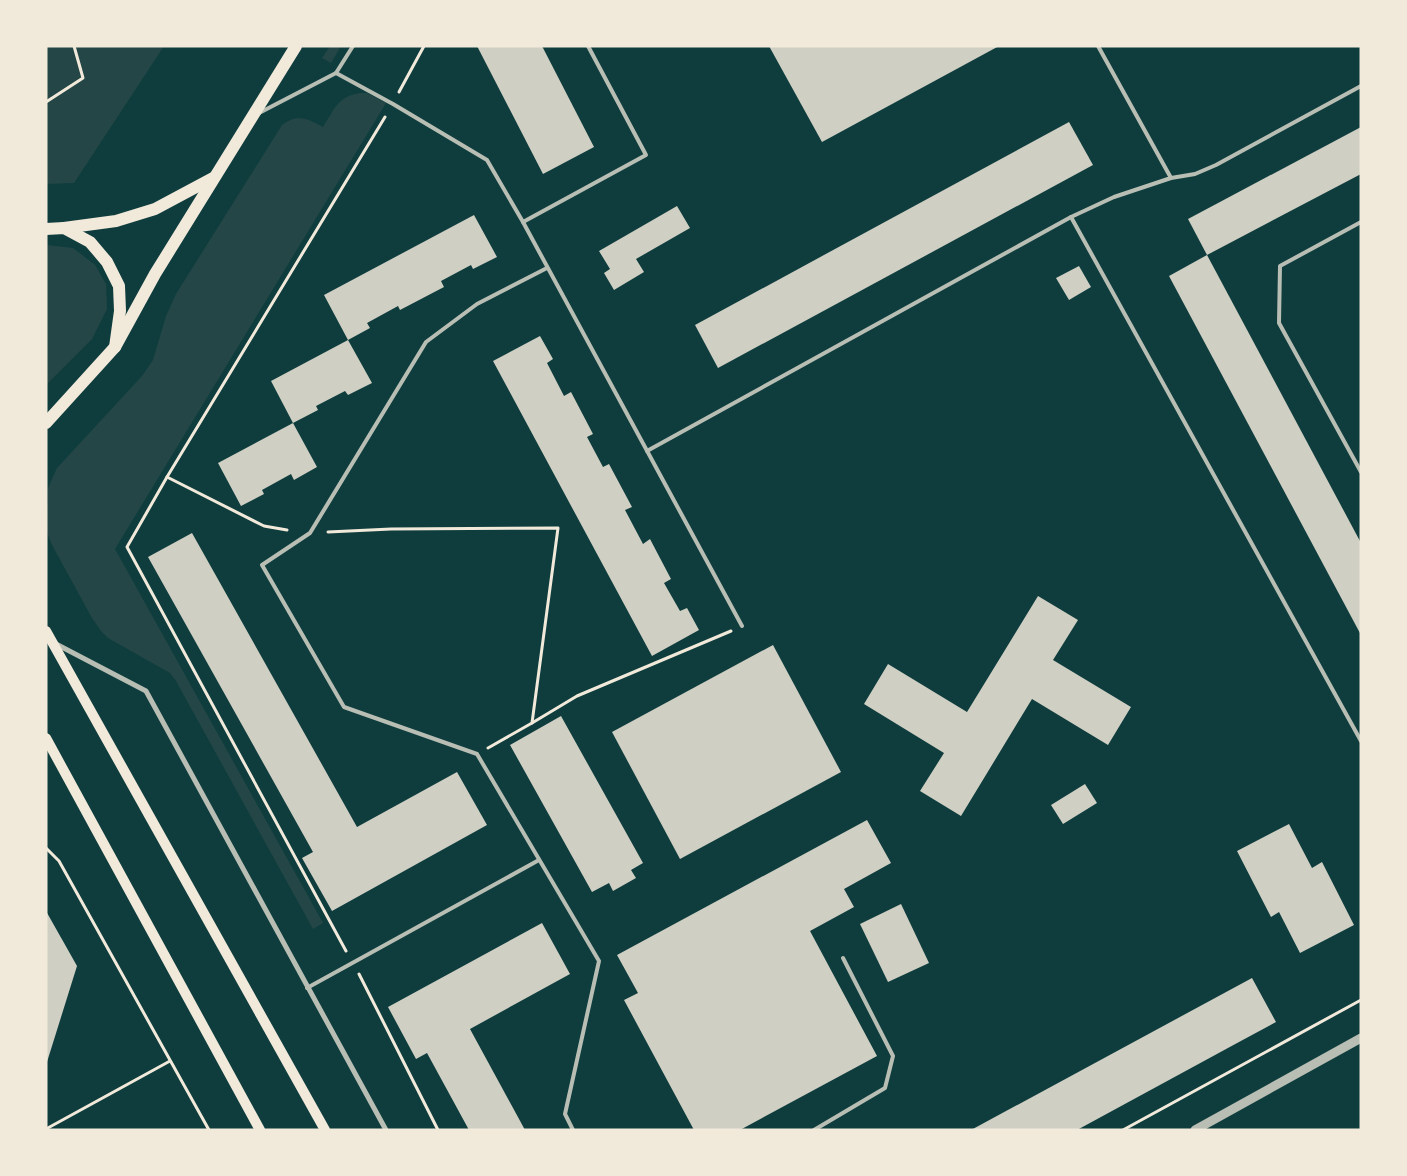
<svg xmlns="http://www.w3.org/2000/svg" width="1407" height="1176" viewBox="0 0 1407 1176" font-family="'PT Sans',sans-serif">
  <style>
    .green { fill: #244646 }
    .building { fill: #cfcfc3 }
    .lines { fill: none; stroke-linecap: round; stroke-linejoin: round }
    .path { stroke: #f1e9da; stroke-width: 3 }
    .service { stroke: #b8beb3; stroke-width: 4 }
    .minor { stroke: #b8beb3; stroke-width: 5 }
    .tertiary { stroke: #b8beb3; stroke-width: 9 }
    .secondary { stroke: #f1e9da; stroke-width: 10 }
    .primary { stroke: #f1e9da; stroke-width: 12 }
  </style>
  <rect width="100%" height="100%" fill="#0f3d3e"/>
  <!-- green -->
  <g class="green">
    <polygon points="46,46 164,46 74,183 46,184"/>
    <polygon points="330,46 341,46 331,63 322,58"/>
    <path d="M360 93H367L386 103 115 549 323 923 313 929 176 681 170 673 108 638 101 631 92 618 52 545 46 530 48 488 57 468 142 376 153 360 166 316 176 294 282 125C298 113 308 119 323 127 334 110 338 96 360 93Z"/>
    <polygon points="46,245 73,248 95,265 106,284 107,309 92,339 46,385"/>
  </g>
  <!-- building -->
  <g class="building">
    <polygon points="477,46 542,46 594,147 543,174"/>
    <polygon points="769,46 999,46 822,142"/>
    <polygon points="1069,122 1093,165 718,368 695,325"/>
    <polygon points="1361,127 1361,174 1207,255 1188,219"/>
    <polygon points="677,206 690,228 636,259 644,272 614,290 604,273 610,269 599,251"/>
    <polygon points="474,215 497,257 473,269 471,265 441,281 444,287 400,310 398,306 367,323 370,328 348,340 324,295"/>
    <polygon points="1207,255 1361,543 1361,635 1169,276"/>
    <polygon points="1079,266 1091,287 1069,300 1056,278"/>
    <polygon points="540,336 553,359 547,363 564,396 571,392 593,434 587,437 603,467 609,464 632,507 625,510 643,544 650,539 671,579 664,583 680,611 687,608 699,630 652,656 493,361"/>
    <polygon points="348,340 372,383 348,395 345,391 316,406 318,410 293,423 271,381"/>
    <polygon points="293,423 317,467 294,480 291,474 262,490 264,494 241,506 218,463"/>
    <polygon points="192,533 357,827 457,772 487,825 332,911 302,858 313,852 148,557"/>
    <polygon points="1038,596 1078,620 1053,660 1131,707 1108,745 1032,699 961,816 920,791 944,753 864,704 888,664 967,712"/>
    <polygon points="773,645 841,772 680,859 612,732"/>
    <polygon points="561,716 643,863 631,870 636,878 613,891 609,883 592,892 510,745"/>
    <polygon points="1085,784 1097,803 1063,824 1051,805"/>
    <polygon points="867,820 891,863 844,889 854,907 810,931 877,1056 740,1130 694,1130 624,1000 638,993 617,955"/>
    <polygon points="1289,824 1312,868 1322,862 1354,925 1300,953 1279,912 1271,917 1237,851"/>
    <polygon points="901,904 929,963 888,982 860,924"/>
    <polygon points="46,911 77,966 47,1062 46,1062"/>
    <polygon points="542,923 570,974 470,1029 525,1130 469,1130 427,1053 416,1059 388,1007"/>
    <polygon points="1252,978 1276,1022 1239,1042 1077,1130 971,1130"/>
  </g>
  <g class="lines">
    <!-- path -->
    <g class="path">
      <polyline points="399,92 424,46"/>
      <polyline points="46,102 83,78 74,46"/>
      <polyline points="167,477 264,526 287,530"/>
      <polyline points="328,532 391,529 558,528 532,723 488,748"/>
      <polyline points="532,723 577,696 731,631"/>
      <polyline points="46,848 59,861 209,1130"/>
      <polyline points="346,951 127,547 167,477 385,117"/>
      <polyline points="359,974 438,1130"/>
      <polyline points="46,1129 170,1061"/>
      <polyline points="1123,1130 1361,1000"/>
    </g>
    <!-- service -->
    <g class="service">
      <polyline points="1098,46 1171,178 1114,197 1071,217 1361,741"/>
      <polyline points="336,73 393,104 487,160 523,222 742,626"/>
      <polyline points="259,113 336,73 353,46"/>
      <polyline points="1171,178 1195,174 1216,165 1361,86"/>
      <polyline points="523,222 646,155 588,46"/>
      <polyline points="1361,222 1280,266 1279,323 1361,472"/>
      <polyline points="547,268 477,304 426,342 310,533 262,565 344,707 477,754 599,961 565,1114 573,1130"/>
      <polyline points="647,451 1071,217"/>
      <polyline points="307,988 539,860"/>
      <polyline points="814,1130 885,1088 893,1056 843,958"/>
    </g>
    <!-- minor -->
    <polyline class="minor" points="56,644 146,691 386,1130"/>
    <!-- tertiary -->
    <polyline class="tertiary" points="1195,1130 1361,1038"/>
    <!-- secondary -->
    <g class="secondary">
      <polyline points="46,631 325,1130"/>
      <polyline points="46,738 260,1130"/>
    </g>
    <!-- primary -->
    <g class="primary">
      <polyline points="64,228 116,221 155,209 213,178"/>
      <polyline points="46,229 64,228 90,242 107,262 119,286 120,311 115,347 46,423"/>
      <polyline points="115,347 155,274 296,46"/>
    </g>
  </g>
  <!-- border -->
  <rect width="1407" height="1176" fill="none" stroke="#f1e9da" stroke-width="95"/>
</svg>
